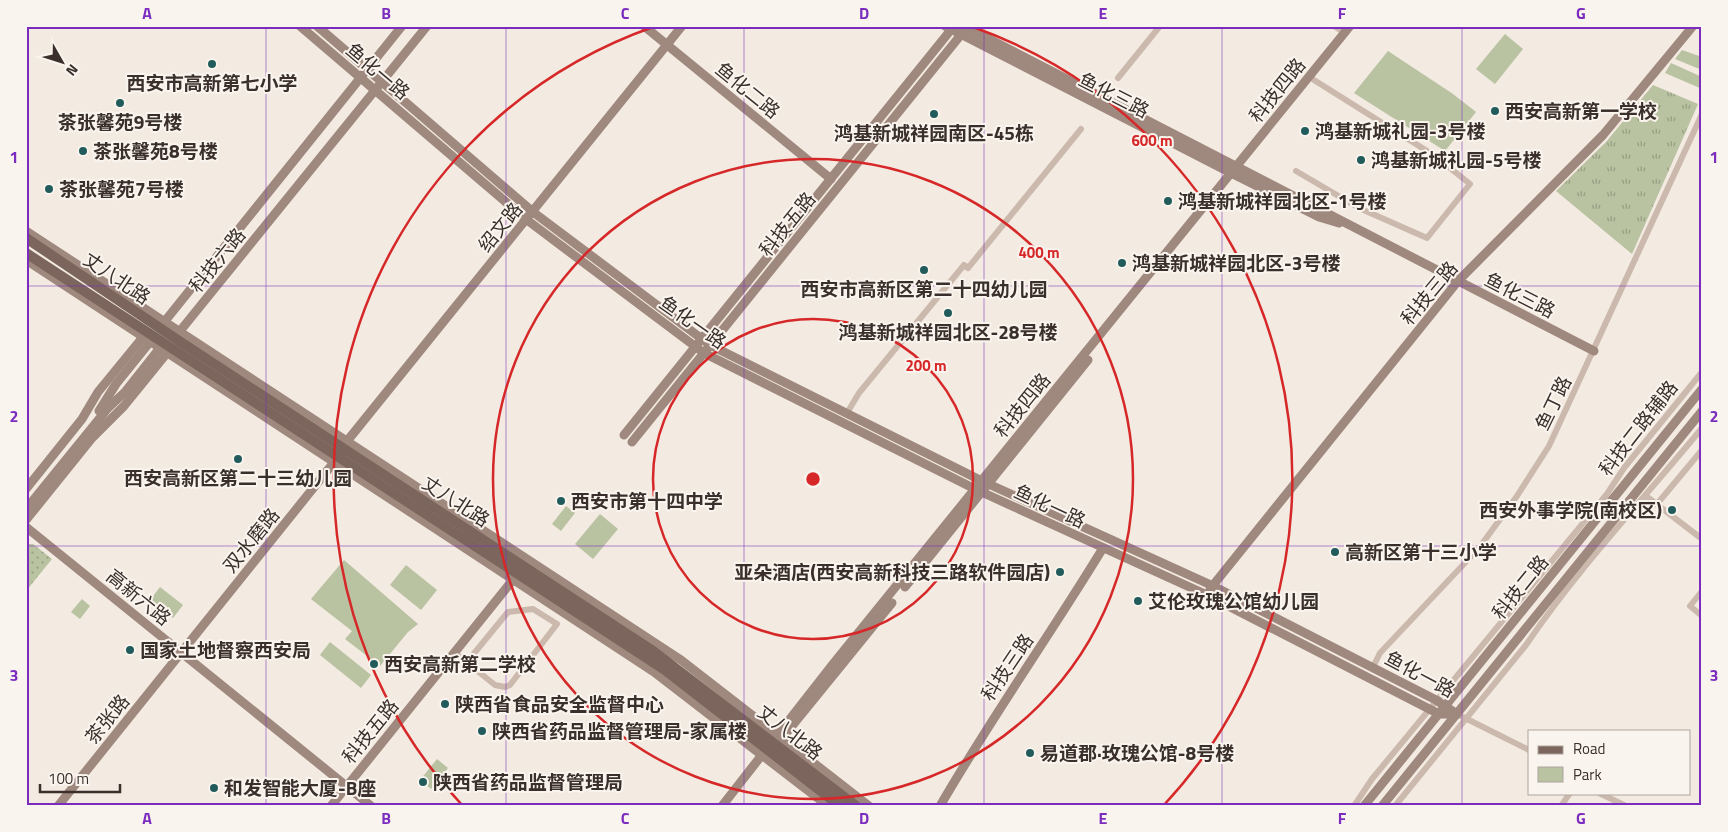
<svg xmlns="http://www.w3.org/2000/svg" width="1728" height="832" viewBox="0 0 1728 832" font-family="'Titillium Web','Noto Sans SC',sans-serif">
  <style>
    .grass { fill: url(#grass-tufts) }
    .park { fill: #b9c2a1 }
    .garden { fill: url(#garden-dots) }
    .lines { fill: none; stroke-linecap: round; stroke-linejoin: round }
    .street { stroke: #ccb9ad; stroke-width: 6 }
    .secondary { stroke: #9f887e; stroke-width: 9 }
    .primary { stroke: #7b655d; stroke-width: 10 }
    .grid { fill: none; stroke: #7b2cbf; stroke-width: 1; stroke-opacity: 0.55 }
    .ring { fill: none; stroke: #d62828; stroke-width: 2.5 }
    .poi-dot { fill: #215b5b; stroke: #faf4ee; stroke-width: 2 }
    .labels { text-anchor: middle; stroke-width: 4; stroke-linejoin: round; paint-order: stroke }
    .street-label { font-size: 19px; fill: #3a2f2b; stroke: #faf4ee }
    .poi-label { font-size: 19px; font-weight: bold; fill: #3a2f2b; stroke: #faf4ee; text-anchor: start }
    .centre { fill: #d62828; stroke: #faf4ee; stroke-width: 2.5 }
    .ring-label { font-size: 15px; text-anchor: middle; font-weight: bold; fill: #d62828; stroke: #faf4ee; stroke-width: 4; stroke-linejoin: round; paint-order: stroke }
    .neatline { fill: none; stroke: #7b2cbf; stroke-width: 2 }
    .grid-label { font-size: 16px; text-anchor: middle; font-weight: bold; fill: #7b2cbf }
  </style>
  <defs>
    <pattern id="grass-tufts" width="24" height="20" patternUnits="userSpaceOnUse" patternTransform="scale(1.25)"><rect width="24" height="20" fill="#b9c2a1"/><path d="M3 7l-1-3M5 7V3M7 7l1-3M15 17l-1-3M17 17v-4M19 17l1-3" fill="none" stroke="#979e83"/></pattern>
    <pattern id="garden-dots" width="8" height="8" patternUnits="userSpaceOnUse" patternTransform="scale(1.25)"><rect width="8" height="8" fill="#b9c2a1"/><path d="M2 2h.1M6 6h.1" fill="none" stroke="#979e83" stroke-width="1.8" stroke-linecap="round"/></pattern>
  </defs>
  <rect width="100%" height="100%" fill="#f3eae1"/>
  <!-- grass -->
  <polygon class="grass" points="1653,85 1698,104 1632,254 1556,191 1606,142"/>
  <!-- park -->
  <g class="park">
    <polygon points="1505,34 1523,49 1495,84 1476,69"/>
    <polygon points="1682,50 1702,57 1702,70 1675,59"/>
    <polygon points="1388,51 1453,94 1476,112 1445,151 1354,93"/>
    <polygon points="1671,63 1702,77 1702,89 1665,73"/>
    <polygon points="566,506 575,513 561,531 552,524"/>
    <polygon points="600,514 618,529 593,559 575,544"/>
    <polygon points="344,560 418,624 408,632 380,666 345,639 352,631 311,599"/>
    <polygon points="406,565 437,590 421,610 390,585"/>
    <polygon points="160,587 183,605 173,618 150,600"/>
    <polygon points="82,599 90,606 80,619 71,612"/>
    <polygon points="330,642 371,675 361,688 320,655"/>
    <polygon points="437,759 448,768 431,789 420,780"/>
  </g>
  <!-- garden -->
  <polygon class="garden" points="26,544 33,544 52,559 26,591"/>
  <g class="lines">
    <!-- street -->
    <g class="street">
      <polyline points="1334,26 1345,33"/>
      <polyline points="1118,78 1160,26"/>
      <polyline points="1296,171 1359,208 1427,238 1470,184 1435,156 1314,80"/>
      <polyline points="847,413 859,393 964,265 968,268 1081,129"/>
      <polyline points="1646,496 1702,539"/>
      <polyline points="1657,504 1702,450"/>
      <polyline points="1702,591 1690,606 1702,616"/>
      <polyline points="454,652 495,685 505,687 510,685 557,624 533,609 508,612 467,662"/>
      <polyline points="1373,667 1380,653 1479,548 1517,496 1549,446 1702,114"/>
      <polyline points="1457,714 1529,750"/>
      <polyline points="1599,793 1626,806"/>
      <polyline points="1354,806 1372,779 1607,494 1624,468 1702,372"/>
      <path d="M1395 806 1526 645C1578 568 1643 500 1702 428"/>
      <polyline points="1561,806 1570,793"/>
    </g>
    <!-- secondary -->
    <g class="secondary">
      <polyline points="300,26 527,220 704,353 975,489 1207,595 1439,714 1457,714"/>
      <polyline points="317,26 533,212 710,345 982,481 1211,585 1436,700 1457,714"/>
      <polyline points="644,26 831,179"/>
      <polyline points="945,26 1231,173 1319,217 1339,223"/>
      <polyline points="964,26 1594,351"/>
      <polyline points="26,231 681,660 869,806"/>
      <polyline points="26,260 654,672 828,806"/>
      <polyline points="161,326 402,26"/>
      <polyline points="176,336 427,26"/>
      <polyline points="99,411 116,384 154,337"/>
      <polyline points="624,435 954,26"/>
      <polyline points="632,442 968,26"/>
      <polyline points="26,489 82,419 98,392 143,337 148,337"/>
      <polyline points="26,509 108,408 125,392 163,344"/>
      <polyline points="26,520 92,438 124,406 167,353 165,347"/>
      <polyline points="26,527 371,806"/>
      <polyline points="905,587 1088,360"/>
      <polyline points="1210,589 1458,281 1603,135 1693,26"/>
      <polyline points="779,742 892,603"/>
      <polyline points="58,806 339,456 342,447 352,435 682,26"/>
      <polyline points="331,806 516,576"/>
      <polyline points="722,806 833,664 1350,26"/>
      <path d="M940 806C991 718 1050 635 1103 548"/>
      <polyline points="1364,806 1702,389"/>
      <polyline points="1382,806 1702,411"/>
    </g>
    <!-- primary -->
    <g class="primary">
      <polyline points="26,238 182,343 653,651 856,806"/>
      <polyline points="26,253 665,670 840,806"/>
    </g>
  </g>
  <!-- grid -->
  <path class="grid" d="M266 26V806M506 26V806M744 26V806M984 26V806M1222 26V806M1462 26V806M26 286H1702M26 546H1702"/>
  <!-- distance rings -->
  <g class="ring">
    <circle cx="813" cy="479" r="160"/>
    <circle cx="813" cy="479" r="320"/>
    <path d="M463 806A479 479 0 0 1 653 27M973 27A479 479 0 0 1 1163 806"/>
  </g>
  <!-- markers -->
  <g class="poi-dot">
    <circle cx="212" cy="64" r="5"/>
    <circle cx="120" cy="103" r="5"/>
    <circle cx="1495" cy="111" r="5"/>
    <circle cx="934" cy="114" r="5"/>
    <circle cx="1305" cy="131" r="5"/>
    <circle cx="83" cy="151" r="5"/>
    <circle cx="1361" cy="160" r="5"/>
    <circle cx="49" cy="189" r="5"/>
    <circle cx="1168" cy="201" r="5"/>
    <circle cx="1122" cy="263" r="5"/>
    <circle cx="924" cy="270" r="5"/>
    <circle cx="948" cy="313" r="5"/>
    <circle cx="238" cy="459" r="5"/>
    <circle cx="561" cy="501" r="5"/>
    <circle cx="1672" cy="510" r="5"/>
    <circle cx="1335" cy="552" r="5"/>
    <circle cx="1060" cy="572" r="5"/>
    <circle cx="1138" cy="601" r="5"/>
    <circle cx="130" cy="650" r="5"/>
    <circle cx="374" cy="664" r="5"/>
    <circle cx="445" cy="704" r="5"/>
    <circle cx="482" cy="731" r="5"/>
    <circle cx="1030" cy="753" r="5"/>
    <circle cx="423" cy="782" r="5"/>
    <circle cx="214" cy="788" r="5"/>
  </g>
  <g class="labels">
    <!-- street labels -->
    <g class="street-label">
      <text transform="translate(378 71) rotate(40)" y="7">鱼化一路</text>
      <text transform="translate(748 90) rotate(39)" y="7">鱼化二路</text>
      <text transform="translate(1277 90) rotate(-51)" y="7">科技四路</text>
      <text transform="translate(1114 95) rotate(27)" y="7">鱼化三路</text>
      <text transform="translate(787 224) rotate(-51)" y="7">科技五路</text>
      <text transform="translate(500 227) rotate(-51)" y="7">绍文路</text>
      <text transform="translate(217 260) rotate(-51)" y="7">科技六路</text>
      <text transform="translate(117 278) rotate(34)" y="7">丈八北路</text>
      <text transform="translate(1429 293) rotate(-50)" y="7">科技三路</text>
      <text transform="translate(1520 295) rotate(27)" y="7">鱼化三路</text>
      <text transform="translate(693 322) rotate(35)" y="7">鱼化一路</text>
      <text transform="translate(1553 403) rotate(-64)" y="7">鱼丁路</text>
      <text transform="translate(1022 405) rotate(-51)" y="7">科技四路</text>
      <text transform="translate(1638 428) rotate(-52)" y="7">科技二路辅路</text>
      <text transform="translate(456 501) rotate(33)" y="7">丈八北路</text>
      <text transform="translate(1050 506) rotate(25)" y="7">鱼化一路</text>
      <text transform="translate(251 540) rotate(-51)" y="7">双水磨路</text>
      <text transform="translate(1520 587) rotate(-51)" y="7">科技二路</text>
      <text transform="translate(139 597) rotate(39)" y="7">高新六路</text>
      <text transform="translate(1007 667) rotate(-56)" y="7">科技三路</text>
      <text transform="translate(1420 674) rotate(28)" y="7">鱼化一路</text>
      <text transform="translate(107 719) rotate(-51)" y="7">茶张路</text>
      <text transform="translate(370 731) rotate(-51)" y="7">科技五路</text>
      <text transform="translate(790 732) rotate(38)" y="7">丈八北路</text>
    </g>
    <!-- poi labels -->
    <g class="poi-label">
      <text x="212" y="90" text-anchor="middle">西安市高新第七小学</text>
      <text x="1505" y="118">西安高新第一学校</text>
      <text x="120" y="129" text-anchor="middle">茶张馨苑9号楼</text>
      <text x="1315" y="138">鸿基新城礼园-3号楼</text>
      <text x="934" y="140" text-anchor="middle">鸿基新城祥园南区-45栋</text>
      <text x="93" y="158">茶张馨苑8号楼</text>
      <text x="1371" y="167">鸿基新城礼园-5号楼</text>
      <text x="59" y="196">茶张馨苑7号楼</text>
      <text x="1178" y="208">鸿基新城祥园北区-1号楼</text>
      <text x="1132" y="270">鸿基新城祥园北区-3号楼</text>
      <text x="924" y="296" text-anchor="middle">西安市高新区第二十四幼儿园</text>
      <text x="948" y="339" text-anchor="middle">鸿基新城祥园北区-28号楼</text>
      <text x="238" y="485" text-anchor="middle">西安高新区第二十三幼儿园</text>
      <text x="571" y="508">西安市第十四中学</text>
      <text x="1662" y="517" text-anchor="end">西安外事学院(南校区)</text>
      <text x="1345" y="559">高新区第十三小学</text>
      <text x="1050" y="579" text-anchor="end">亚朵酒店(西安高新科技三路软件园店)</text>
      <text x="1148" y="608">艾伦玫瑰公馆幼儿园</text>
      <text x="140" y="657">国家土地督察西安局</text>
      <text x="384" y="671">西安高新第二学校</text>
      <text x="455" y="711">陕西省食品安全监督中心</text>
      <text x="492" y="738">陕西省药品监督管理局-家属楼</text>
      <text x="1040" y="760">易道郡·玫瑰公馆-8号楼</text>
      <text x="433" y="789">陕西省药品监督管理局</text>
      <text x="224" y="795">和发智能大厦-B座</text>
    </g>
  </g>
  <circle cx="813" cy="479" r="8" class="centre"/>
  <g class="ring-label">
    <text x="1152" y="146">600 m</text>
    <text x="1039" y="258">400 m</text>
    <text x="926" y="371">200 m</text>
  </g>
  <!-- border -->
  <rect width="1728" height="832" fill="none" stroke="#faf4ee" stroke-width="55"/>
  <!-- legend -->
  <rect x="1528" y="730" width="162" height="65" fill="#faf4ee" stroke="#ada5a0"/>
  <rect x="1538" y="746" width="25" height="8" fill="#7b655d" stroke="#ada5a0"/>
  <text x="1573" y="754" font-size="15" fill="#3a2f2b">Road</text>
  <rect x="1538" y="767" width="25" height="15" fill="#b9c2a1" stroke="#ada5a0"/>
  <text x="1573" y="780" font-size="15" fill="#3a2f2b">Park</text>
  <!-- north arrow -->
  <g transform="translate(62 62) rotate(129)" stroke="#faf4ee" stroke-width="4" paint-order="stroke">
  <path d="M0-4L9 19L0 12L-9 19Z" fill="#3a2f2b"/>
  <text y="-8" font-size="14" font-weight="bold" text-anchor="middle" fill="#3a2f2b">N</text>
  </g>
  <!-- scale -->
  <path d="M40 784v8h80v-8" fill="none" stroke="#3a2f2b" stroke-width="2.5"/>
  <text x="48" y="784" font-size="15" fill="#3a2f2b" stroke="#faf4ee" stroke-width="4" paint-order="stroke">100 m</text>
  <rect x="28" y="28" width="1672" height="776" class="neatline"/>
  <g class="grid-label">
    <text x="147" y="19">A</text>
    <text x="386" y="19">B</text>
    <text x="625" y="19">C</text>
    <text x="864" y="19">D</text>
    <text x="1103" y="19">E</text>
    <text x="1342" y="19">F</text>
    <text x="1581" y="19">G</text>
    <text x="14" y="163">1</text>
    <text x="1714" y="163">1</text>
    <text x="14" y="422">2</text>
    <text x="1714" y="422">2</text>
    <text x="14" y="681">3</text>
    <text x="1714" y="681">3</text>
    <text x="147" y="824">A</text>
    <text x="386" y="824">B</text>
    <text x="625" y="824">C</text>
    <text x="864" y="824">D</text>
    <text x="1103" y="824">E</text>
    <text x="1342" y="824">F</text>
    <text x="1581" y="824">G</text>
  </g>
</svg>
